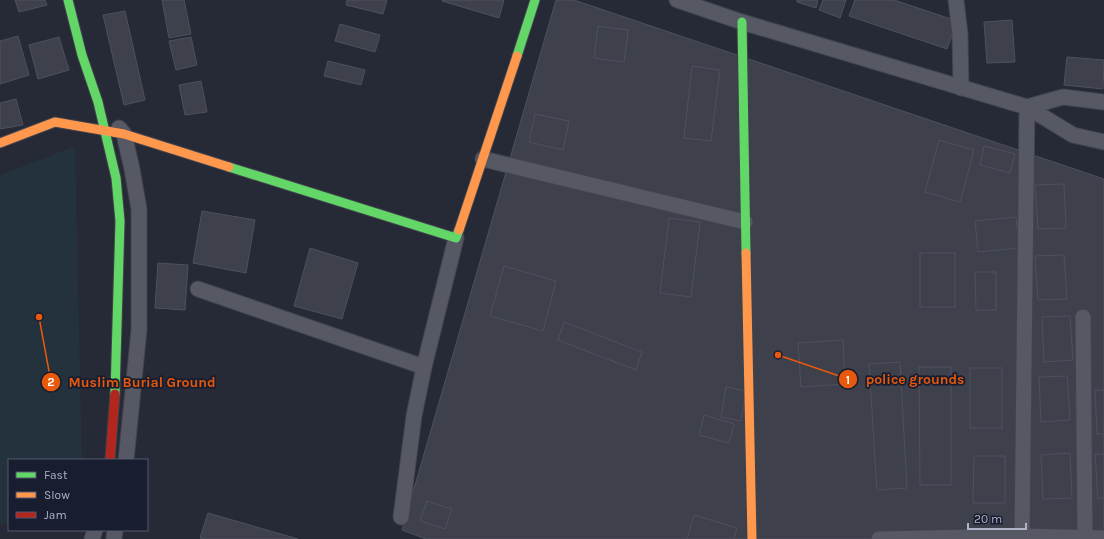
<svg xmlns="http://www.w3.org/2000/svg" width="1104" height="539" viewBox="0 0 1104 539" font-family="Karla,sans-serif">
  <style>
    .green { fill: #23323c }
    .building { fill: #3e404c; stroke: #4e505e }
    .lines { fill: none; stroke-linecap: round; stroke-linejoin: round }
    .street-casing { stroke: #41434d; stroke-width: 17 }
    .fast-casing { stroke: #41434d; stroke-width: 11 }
    .slow-casing { stroke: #41434d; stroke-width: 11 }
    .jam-casing { stroke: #41434d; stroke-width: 11 }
    .street { stroke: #565864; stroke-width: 15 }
    .fast { stroke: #63d668; stroke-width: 9 }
    .slow { stroke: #ff974d; stroke-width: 9 }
    .jam { stroke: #b3261e; stroke-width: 9 }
    .leader { fill: none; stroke: #e8590c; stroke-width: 1.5 }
    .callout-dot { fill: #e8590c; stroke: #191d30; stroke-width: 1.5 }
    .mark-label { font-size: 12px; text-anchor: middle; font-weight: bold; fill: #fff }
    .callout-label { font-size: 14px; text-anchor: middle; font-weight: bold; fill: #e8590c; stroke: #191d30; stroke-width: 3.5; stroke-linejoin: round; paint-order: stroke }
  </style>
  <rect width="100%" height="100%" fill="#262936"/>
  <!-- green -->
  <polygon class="green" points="75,146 82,460 9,460 9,522 0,525 0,175"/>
  <!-- building -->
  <g class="building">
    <polygon points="15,0 45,0 47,5 19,12"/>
    <polygon points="162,0 184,0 191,34 169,38"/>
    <polygon points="347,0 387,0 383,14 346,5"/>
    <polygon points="443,0 504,0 499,18 442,1"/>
    <polygon points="556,0 574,0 1104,179 1104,539 426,539 402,530"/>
    <polygon points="797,0 818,0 816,8 797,2"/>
    <polygon points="823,0 846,0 840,18 819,10"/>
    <polygon points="855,0 894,0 957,21 947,49 849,16"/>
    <polygon points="125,11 145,100 124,105 103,15"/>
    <polygon points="1012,20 1015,62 987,63 984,22"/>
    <polygon points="340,24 380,35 375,52 335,41"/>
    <polygon points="598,26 628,30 624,62 594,58"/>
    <polygon points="18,36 29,75 0,84 0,41"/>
    <polygon points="59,37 69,70 38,79 29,45"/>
    <polygon points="191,37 197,65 176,70 169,41"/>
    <polygon points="1067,57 1104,60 1103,89 1064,85"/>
    <polygon points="328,61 365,70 361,85 324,76"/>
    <polygon points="692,66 720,70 711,141 684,138"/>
    <polygon points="201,81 207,112 185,115 179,85"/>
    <polygon points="16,99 23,125 0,129 0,103"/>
    <polygon points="535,114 569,121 563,150 529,142"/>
    <polygon points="939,140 974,150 960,202 925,192"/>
    <polygon points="984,146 1015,154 1010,173 980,165"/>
    <polygon points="1064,184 1066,228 1038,229 1035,185"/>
    <polygon points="202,211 255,220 246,273 193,263"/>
    <polygon points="1016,217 1019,248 978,252 975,221"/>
    <polygon points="669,218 700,222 691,297 660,293"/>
    <polygon points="310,248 358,263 342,319 294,306"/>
    <rect x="920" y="253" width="35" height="54"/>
    <polygon points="1064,255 1067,299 1038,300 1035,256"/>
    <polygon points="158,263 188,265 185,310 155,308"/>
    <polygon points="504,266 556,281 543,331 490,316"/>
    <polygon points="975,272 996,272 996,310 976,310"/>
    <polygon points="1070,316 1073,360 1044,362 1042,317"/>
    <polygon points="564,322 642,352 636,370 558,340"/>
    <polygon points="843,340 845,384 801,387 798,343"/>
    <polygon points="900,362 907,488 877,490 869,364"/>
    <polygon points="919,367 951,367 951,485 920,485"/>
    <rect x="970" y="368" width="32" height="60"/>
    <polygon points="1067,376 1070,420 1041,422 1039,377"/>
    <polygon points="726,387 746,391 741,421 721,417"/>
    <polygon points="1095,390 1104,390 1104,434 1097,434"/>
    <polygon points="704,415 734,424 729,443 699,435"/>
    <polygon points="1070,453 1072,498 1043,499 1041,455"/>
    <polygon points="1095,454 1104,454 1104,498 1098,499"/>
    <polygon points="974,456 1005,456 1005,503 973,503"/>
    <polygon points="427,501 452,509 445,529 420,521"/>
    <polygon points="208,513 298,539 205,539 200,538"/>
    <polygon points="694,515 737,528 734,539 687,539"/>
  </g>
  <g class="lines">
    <!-- street casing -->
    <g class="street-casing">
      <g id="street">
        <polyline points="677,0 742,22 1027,107 1073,135 1104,142"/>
        <polyline points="956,0 960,34 961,88"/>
        <polyline points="1027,107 1063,97 1104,102"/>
        <polyline points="119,128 124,134 132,169 139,209 139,330 126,460"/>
        <polyline points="483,159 745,222"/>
        <polyline points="198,289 424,367"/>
        <polyline points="1083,317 1085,537"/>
        <polyline points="401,517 414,416 424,367 456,238"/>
        <polyline points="1022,536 1027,107"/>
        <polyline points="92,539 95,530"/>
        <polyline points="114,539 115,530"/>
        <polyline points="879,539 1022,536 1104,538"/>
      </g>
    </g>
    <!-- fast casing -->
    <g class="fast-casing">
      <g id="fast">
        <polyline points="68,0 82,55 98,102 116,178 120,221 115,394"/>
        <polyline points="742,22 746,253"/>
        <polyline points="517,56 535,0"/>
        <polyline points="229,167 456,238 459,230"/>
      </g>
    </g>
    <!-- slow casing -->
    <g class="slow-casing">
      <g id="slow">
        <polyline points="0,143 55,122 124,134 229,167"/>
        <polyline points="459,230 517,56"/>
        <polyline points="746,253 752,539"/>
      </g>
    </g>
    <!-- jam casing -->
    <g class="jam-casing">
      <polyline id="jam" points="110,460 115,394"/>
    </g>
    <!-- street -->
    <use href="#street" class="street"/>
    <!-- fast -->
    <use href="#fast" class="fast"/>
    <!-- slow -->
    <use href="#slow" class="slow"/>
    <!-- jam -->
    <use href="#jam" class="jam"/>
  </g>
  <!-- callouts -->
  <path class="leader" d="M778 355L848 379M39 317L51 382"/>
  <g class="callout-dot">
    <circle cx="778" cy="355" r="4"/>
    <circle cx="39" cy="317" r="4"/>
    <circle cx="848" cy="379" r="10"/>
    <circle cx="51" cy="382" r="10"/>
  </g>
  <g class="mark-label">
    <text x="848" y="384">1</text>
    <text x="51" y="386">2</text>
  </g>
  <g class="callout-label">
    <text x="915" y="384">police grounds</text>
    <text x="142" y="387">Muslim Burial Ground</text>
  </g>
  <!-- legend -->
  <rect x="8" y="459" width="140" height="72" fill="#191d30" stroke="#55596d"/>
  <rect x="16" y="472" width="20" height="6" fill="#63d668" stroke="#55596d"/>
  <text x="44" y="479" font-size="12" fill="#afb2c8">Fast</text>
  <rect x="16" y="492" width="20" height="6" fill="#ff974d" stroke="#55596d"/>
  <text x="44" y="499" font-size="12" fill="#afb2c8">Slow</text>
  <rect x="16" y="512" width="20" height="6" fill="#b3261e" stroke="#55596d"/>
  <text x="44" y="519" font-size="12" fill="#afb2c8">Jam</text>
  <!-- scale -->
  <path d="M968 523v6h58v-6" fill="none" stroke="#afb2c8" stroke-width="2"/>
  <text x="974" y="523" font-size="12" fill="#afb2c8" stroke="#191d30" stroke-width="3" paint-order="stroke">20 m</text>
</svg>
